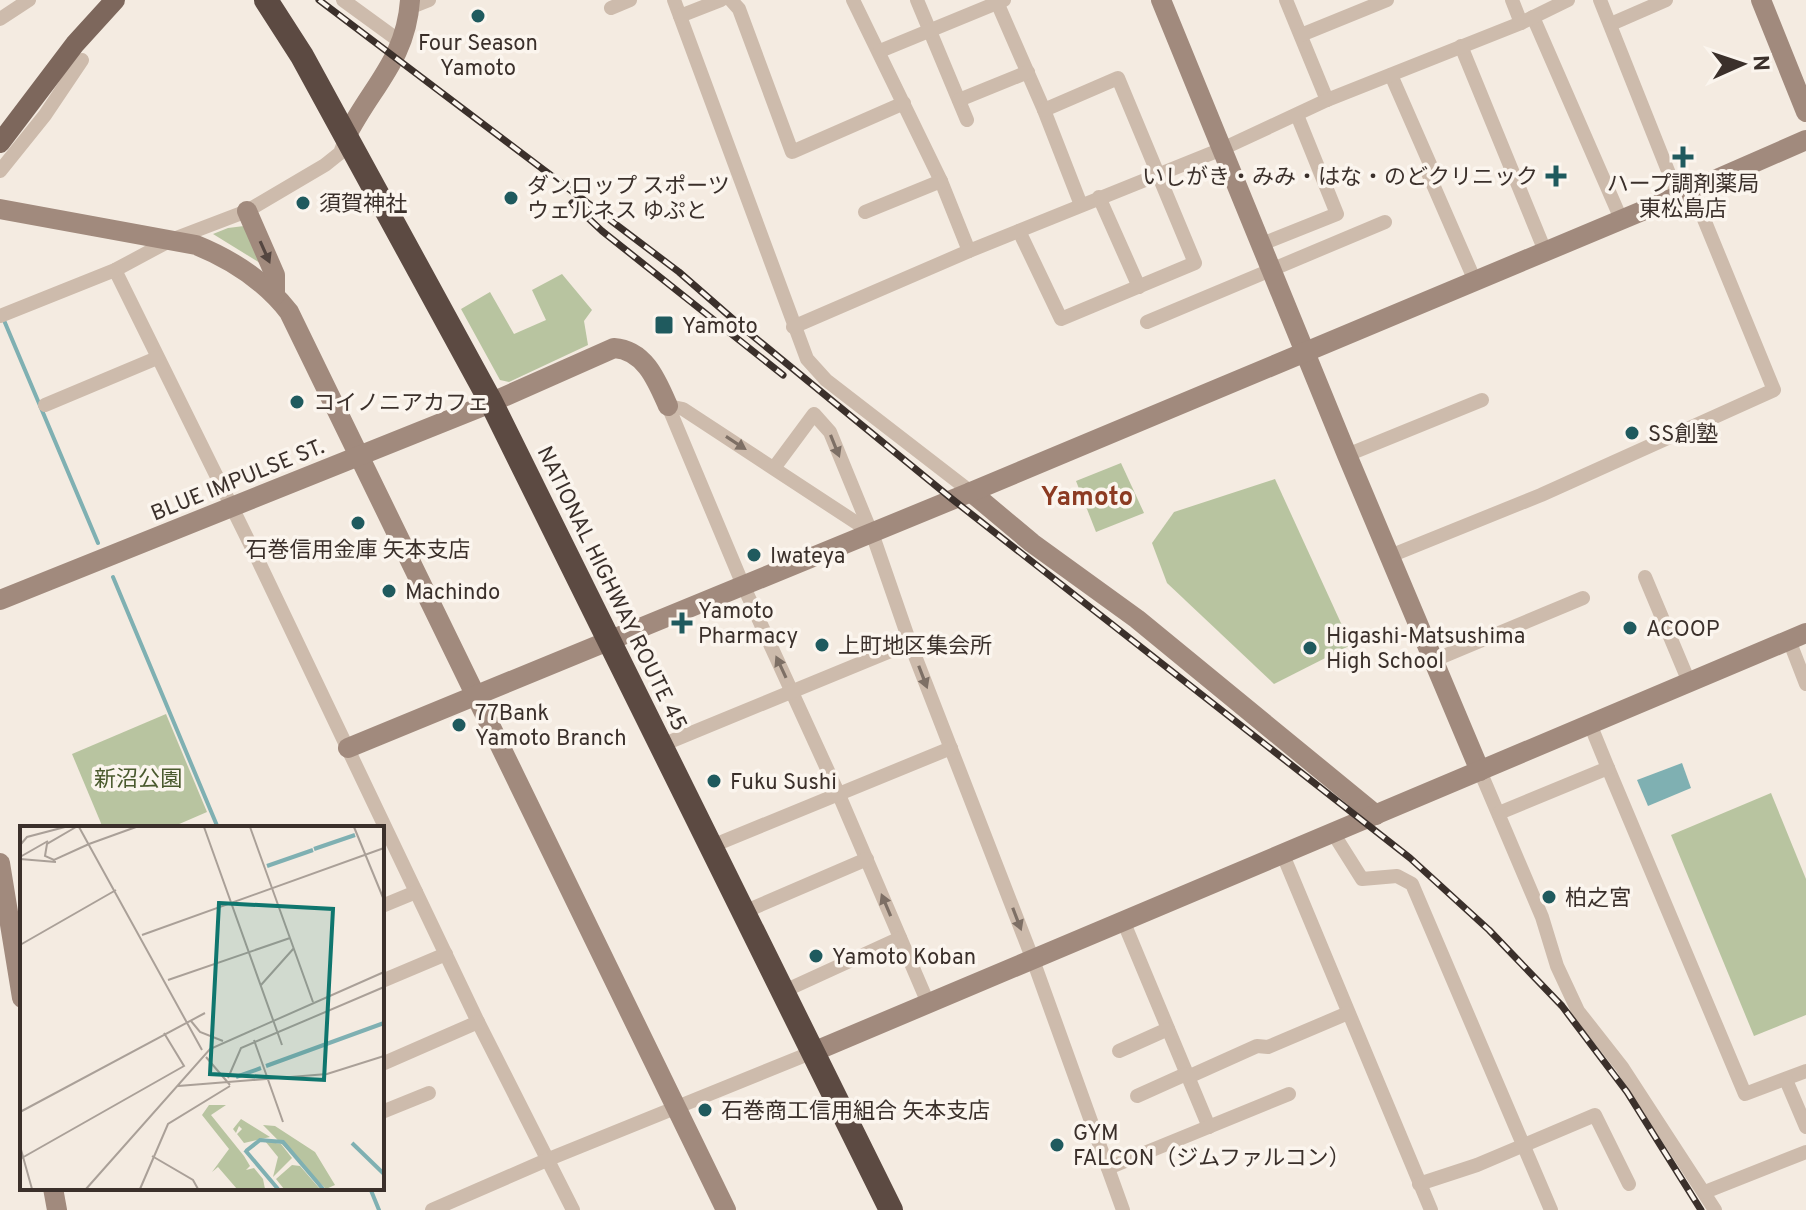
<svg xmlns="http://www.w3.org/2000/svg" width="1806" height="1210" viewBox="0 0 1806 1210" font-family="Overpass,'Noto Sans JP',sans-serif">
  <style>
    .green { fill: #b8c4a0 }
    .water { fill: #7fb0b2 }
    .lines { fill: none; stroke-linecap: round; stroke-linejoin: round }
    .stream { stroke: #7fb0b2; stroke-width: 4 }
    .street { stroke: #cdbbac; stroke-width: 14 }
    .secondary { stroke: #a18a7d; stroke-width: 20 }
    .primary { stroke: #7d675c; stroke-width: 20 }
    .highway { stroke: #5c4a42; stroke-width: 24 }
    .rail-casing { stroke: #3b302b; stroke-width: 7 }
    .rail { stroke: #fbf5ee; stroke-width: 4; stroke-dasharray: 12; stroke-linecap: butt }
    .oneway { fill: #544640 }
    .oneway2 { fill: #7d6f65 }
    .poi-dot { fill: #1f5a5e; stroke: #fbf5ee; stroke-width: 3 }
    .labels { text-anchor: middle; stroke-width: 7; stroke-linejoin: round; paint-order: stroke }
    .poi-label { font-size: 22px; fill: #3b302b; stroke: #fbf5ee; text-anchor: start }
    .street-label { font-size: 22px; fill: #3b302b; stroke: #fbf5ee }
    .park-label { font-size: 22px; fill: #4a5a2e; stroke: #fbf5ee }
    .quarter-label { font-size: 26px; font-weight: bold; fill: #8c3b22; stroke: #fbf5ee }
    .inset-river { fill: none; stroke: #7fb0b2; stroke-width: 4 }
    .inset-road { fill: none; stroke: #aaa098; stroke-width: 2 }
    .view { fill: #0f766e; fill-opacity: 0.15; stroke: #0f766e; stroke-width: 4 }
    .inset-edge { fill: none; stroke: #3b302b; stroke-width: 4 }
  </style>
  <rect width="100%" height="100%" fill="#f4ebe1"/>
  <!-- green -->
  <g class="green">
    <polygon points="244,226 260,263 213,234 228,228"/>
    <polygon points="562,274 592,310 584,321 588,345 509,382 500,380 461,309 490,292 514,334 546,320 532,290"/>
    <polygon points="1121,463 1144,513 1096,532 1076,481"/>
    <polygon points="1275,479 1351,645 1274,684 1167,583 1152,543 1174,512"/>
    <polygon points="166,714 207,812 170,828 103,828 72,754"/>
    <polygon points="1771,793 1806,879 1806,1015 1754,1036 1671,835"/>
  </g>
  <!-- water -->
  <polygon class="water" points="1682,763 1691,788 1648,806 1637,780"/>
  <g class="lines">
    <!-- stream -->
    <g class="stream">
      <polyline points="3,318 98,543"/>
      <polyline points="113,577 218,828"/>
      <polyline points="370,1188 379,1210"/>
    </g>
    <!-- street -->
    <g class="street">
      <polyline points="343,0 402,43"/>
      <polyline points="674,0 807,359 826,380 971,492"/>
      <polyline points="731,0 739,9 792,152 904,103"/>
      <polyline points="853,0 941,181 969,251"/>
      <polyline points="917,0 967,120"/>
      <polyline points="996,0 1044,110 1081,205"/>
      <polyline points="1286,0 1327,100"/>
      <polyline points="1512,0 1521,23"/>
      <polyline points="1600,0 1678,196"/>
      <polyline points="409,8 429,0"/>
      <polyline points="611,8 630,0"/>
      <polyline points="680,16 721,0"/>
      <polyline points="1533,17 1621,219"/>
      <polyline points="0,19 29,0"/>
      <polyline points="1611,24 1666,0"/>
      <polyline points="1301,35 1387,0"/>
      <polyline points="1461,46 1545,251"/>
      <polyline points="880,51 1004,0"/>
      <polyline points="1391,75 1433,171 1428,173 1475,281"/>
      <polyline points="959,100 1028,72"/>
      <polyline points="0,171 45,115 82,60"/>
      <polyline points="1099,197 1139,287"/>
      <polyline points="865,212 941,181"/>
      <polyline points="1019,231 1061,319 1195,263 1118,78 1044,110"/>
      <polyline points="1262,244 1337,214 1297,115"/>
      <polyline points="115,270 256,556 478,1022 573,1210"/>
      <polyline points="0,316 115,270 171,240 247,211 325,165 340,153 346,137"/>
      <polyline points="1147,322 1385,222"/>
      <polyline points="793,327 969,251 1222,149 1327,100 1521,23 1568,0"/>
      <polyline points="45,405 157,358"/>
      <polyline points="668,406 683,409 872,533 910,643 1033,960 1123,1210"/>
      <polyline points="668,406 743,585 839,795 928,1003"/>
      <polyline points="1347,455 1482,400"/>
      <polyline points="774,468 814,414 830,432 871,532"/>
      <polyline points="1390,556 1541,495 1774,390 1692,190"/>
      <polyline points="1645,577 1689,682"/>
      <polyline points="1789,640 1806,684"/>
      <polyline points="1432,661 1583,598"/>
      <polyline points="662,745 910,643"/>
      <polyline points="1608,768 1745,1094 1806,1071"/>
      <polyline points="1480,771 1542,917 1557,966 1578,1011 1622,1067 1715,1210"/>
      <polyline points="1499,813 1608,768 1590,724"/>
      <polyline points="1333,833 1362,879 1397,876 1412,884 1551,1210"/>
      <polyline points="712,846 951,748"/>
      <polyline points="1283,855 1431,1210"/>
      <polyline points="382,906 416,892"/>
      <polyline points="744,912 867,859"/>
      <polyline points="1124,923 1209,1127"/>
      <polyline points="382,981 446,954"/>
      <polyline points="782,992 900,938"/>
      <polyline points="1119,1051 1168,1029"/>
      <polyline points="382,1064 478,1022"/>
      <polyline points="1188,1077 1257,1046 1268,1047 1348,1013"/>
      <polyline points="1786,1080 1806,1127"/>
      <polyline points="1137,1096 1186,1074"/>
      <polyline points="382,1112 429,1093"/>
      <polyline points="1108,1168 1289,1094"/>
      <polyline points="1419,1184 1477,1165 1595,1115 1629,1184"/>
      <polyline points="1705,1192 1806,1152"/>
      <polyline points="432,1210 549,1159 813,1052"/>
    </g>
    <!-- secondary -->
    <g class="secondary">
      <polyline points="1161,0 1347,455 1480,771"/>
      <polyline points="1761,0 1806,112"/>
      <path d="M346 137C371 87 406 60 410 0"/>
      <path d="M0 209 196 245C233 260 264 280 289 312L726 1210"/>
      <polyline points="247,211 275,275 275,295"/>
      <polyline points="971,492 1032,543 1137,619 1376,815"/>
      <path d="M0 600 481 407 614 348C645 350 657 381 668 406"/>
      <polyline points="348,748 971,492 1678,196 1806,140"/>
      <polyline points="0,863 22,998"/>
      <polyline points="813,1052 1806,633"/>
      <polyline points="53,1188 57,1210"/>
    </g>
    <!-- primary -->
    <polyline class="primary" points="0,143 75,44 115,0"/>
    <!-- highway -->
    <polyline class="highway" points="266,0 302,56 491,402 891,1210"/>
    <!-- rail casing -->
    <g class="rail-casing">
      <g id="rail">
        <polyline points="319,0 679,272 742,327 952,499 1410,858 1489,930 1562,1006 1627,1092 1701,1210"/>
        <polyline points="572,203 602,231 783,375"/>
      </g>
    </g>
    <!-- rail -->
    <use href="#rail" class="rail"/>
  </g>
  <!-- one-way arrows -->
  <defs><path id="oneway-solid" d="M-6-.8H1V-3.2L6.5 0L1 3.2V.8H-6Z" transform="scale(2)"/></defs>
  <use class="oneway" href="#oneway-solid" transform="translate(265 252) rotate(66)"/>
  <g class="oneway2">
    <use href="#oneway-solid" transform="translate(736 443) rotate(33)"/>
    <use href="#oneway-solid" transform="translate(835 446) rotate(68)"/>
    <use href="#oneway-solid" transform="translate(781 667) rotate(-115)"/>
    <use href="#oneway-solid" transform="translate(923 677) rotate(69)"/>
    <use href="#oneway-solid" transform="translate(886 905) rotate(-113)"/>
    <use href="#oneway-solid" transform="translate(1017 919) rotate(69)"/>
  </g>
  <!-- markers -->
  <g class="poi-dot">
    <circle cx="478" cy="16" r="8"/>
    <path d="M1679 145h8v8h8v8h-8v8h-8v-8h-8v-8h8z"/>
    <path d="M1552 164h8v8h8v8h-8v8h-8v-8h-8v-8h8z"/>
    <circle cx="511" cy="198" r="8"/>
    <circle cx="303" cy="203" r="8"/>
    <rect x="654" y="315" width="20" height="20" rx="4"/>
    <circle cx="297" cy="402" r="8"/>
    <circle cx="1632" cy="433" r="8"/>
    <circle cx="358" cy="523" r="8"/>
    <circle cx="754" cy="555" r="8"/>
    <circle cx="389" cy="591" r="8"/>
    <path d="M678 611h8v8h8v8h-8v8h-8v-8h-8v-8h8z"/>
    <circle cx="1630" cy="628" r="8"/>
    <circle cx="822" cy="645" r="8"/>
    <circle cx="1310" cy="648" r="8"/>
    <circle cx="459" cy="725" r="8"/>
    <circle cx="714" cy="781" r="8"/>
    <circle cx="1549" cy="897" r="8"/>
    <circle cx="816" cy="956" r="8"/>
    <circle cx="705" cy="1110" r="8"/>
    <circle cx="1057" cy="1145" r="8"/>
  </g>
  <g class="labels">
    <!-- poi labels -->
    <g class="poi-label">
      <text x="478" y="50" text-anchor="middle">Four Season<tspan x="478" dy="25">Yamoto</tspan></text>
      <text x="1538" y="184" text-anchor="end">いしがき・みみ・はな・のどクリニック</text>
      <text x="1683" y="191" text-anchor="middle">ハープ調剤薬局<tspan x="1683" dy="25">東松島店</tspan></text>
      <text x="527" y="193">ダンロップ スポーツ<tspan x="527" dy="25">ウェルネス ゆぷと</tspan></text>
      <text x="319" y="211">須賀神社</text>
      <text x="682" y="333">Yamoto</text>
      <text x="313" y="410">コイノニアカフェ</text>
      <text x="1648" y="441">SS創塾</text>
      <text x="358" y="557" text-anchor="middle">石巻信用金庫 矢本支店</text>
      <text x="770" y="563">Iwateya</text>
      <text x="405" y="599">Machindo</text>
      <text x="698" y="618">Yamoto<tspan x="698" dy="25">Pharmacy</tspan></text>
      <text x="1646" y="636">ACOOP</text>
      <text x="1326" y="643">Higashi-Matsushima<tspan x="1326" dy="25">High School</tspan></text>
      <text x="838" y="653">上町地区集会所</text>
      <text x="475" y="720">77Bank<tspan x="475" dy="25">Yamoto Branch</tspan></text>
      <text x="730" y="789">Fuku Sushi</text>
      <text x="1565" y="905">柏之宮</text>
      <text x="832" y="964">Yamoto Koban</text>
      <text x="721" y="1118">石巻商工信用組合 矢本支店</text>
      <text x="1073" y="1140">GYM<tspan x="1073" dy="25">FALCON（ジムファルコン）</tspan></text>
    </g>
    <!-- street labels -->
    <g class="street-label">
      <text transform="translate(237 479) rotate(-22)" y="8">BLUE IMPULSE ST.</text>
      <text transform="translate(613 588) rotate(64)" y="8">NATIONAL HIGHWAY ROUTE 45</text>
    </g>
    <!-- park labels -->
    <g class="park-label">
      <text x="138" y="786">新沼公園</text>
    </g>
    <!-- quarter labels -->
    <g class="quarter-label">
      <text x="1087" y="505">Yamoto</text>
    </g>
  </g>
  <!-- overview -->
  <g transform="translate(20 826)">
    <rect width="364" height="364" fill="#f4ebe1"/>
    <path d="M189 279H206L191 289 224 330 230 340 226 344 234 342 243 353 245 363H217L198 341 192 346 209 323 182 289ZM221 293 250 311 224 317 217 308 222 303 219 300 216 307 213 303ZM243 299 255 300 295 326 315 359 306 363ZM245 315 261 318 272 332 253 351 258 331ZM272 339 280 340 300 363H264L256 353Z" fill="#b8c4a0"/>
    <path class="inset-river" d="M294 23 335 9M247 40 293 24M246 240 364 197M216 251 241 242M332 317 364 348M225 324 258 363M226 325 240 314 263 316 303 363"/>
    <path class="inset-road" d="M56 1 27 18 25 30 34 34 69 18M59 1 182 224M184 1 262 219M230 1 293 176M334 1 364 74M1 18 7 11 45 1M69 18 116 1M0 31 28 15M0 33 36 36M122 109 364 22M0 119 96 64M148 154 270 112M241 159 274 122M171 195 180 206 203 215M234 214 263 296M186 231 210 259M208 252 221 222 364 161M158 260 307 248 364 230M0 286 185 187M0 320 12 363M132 330 173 354 178 363M0 333 164 240 144 207M66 363 190 223 364 146M120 363 148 298 210 260"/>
    <path class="view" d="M199 77 313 83 304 254 190 248Z"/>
    <rect width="364" height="364" class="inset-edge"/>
  </g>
  <!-- north arrow -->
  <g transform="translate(1742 64) rotate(87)" stroke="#fbf5ee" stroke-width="6" paint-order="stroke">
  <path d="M0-6L14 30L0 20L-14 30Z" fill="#3b302b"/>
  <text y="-12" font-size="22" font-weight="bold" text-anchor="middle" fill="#3b302b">N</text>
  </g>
</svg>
